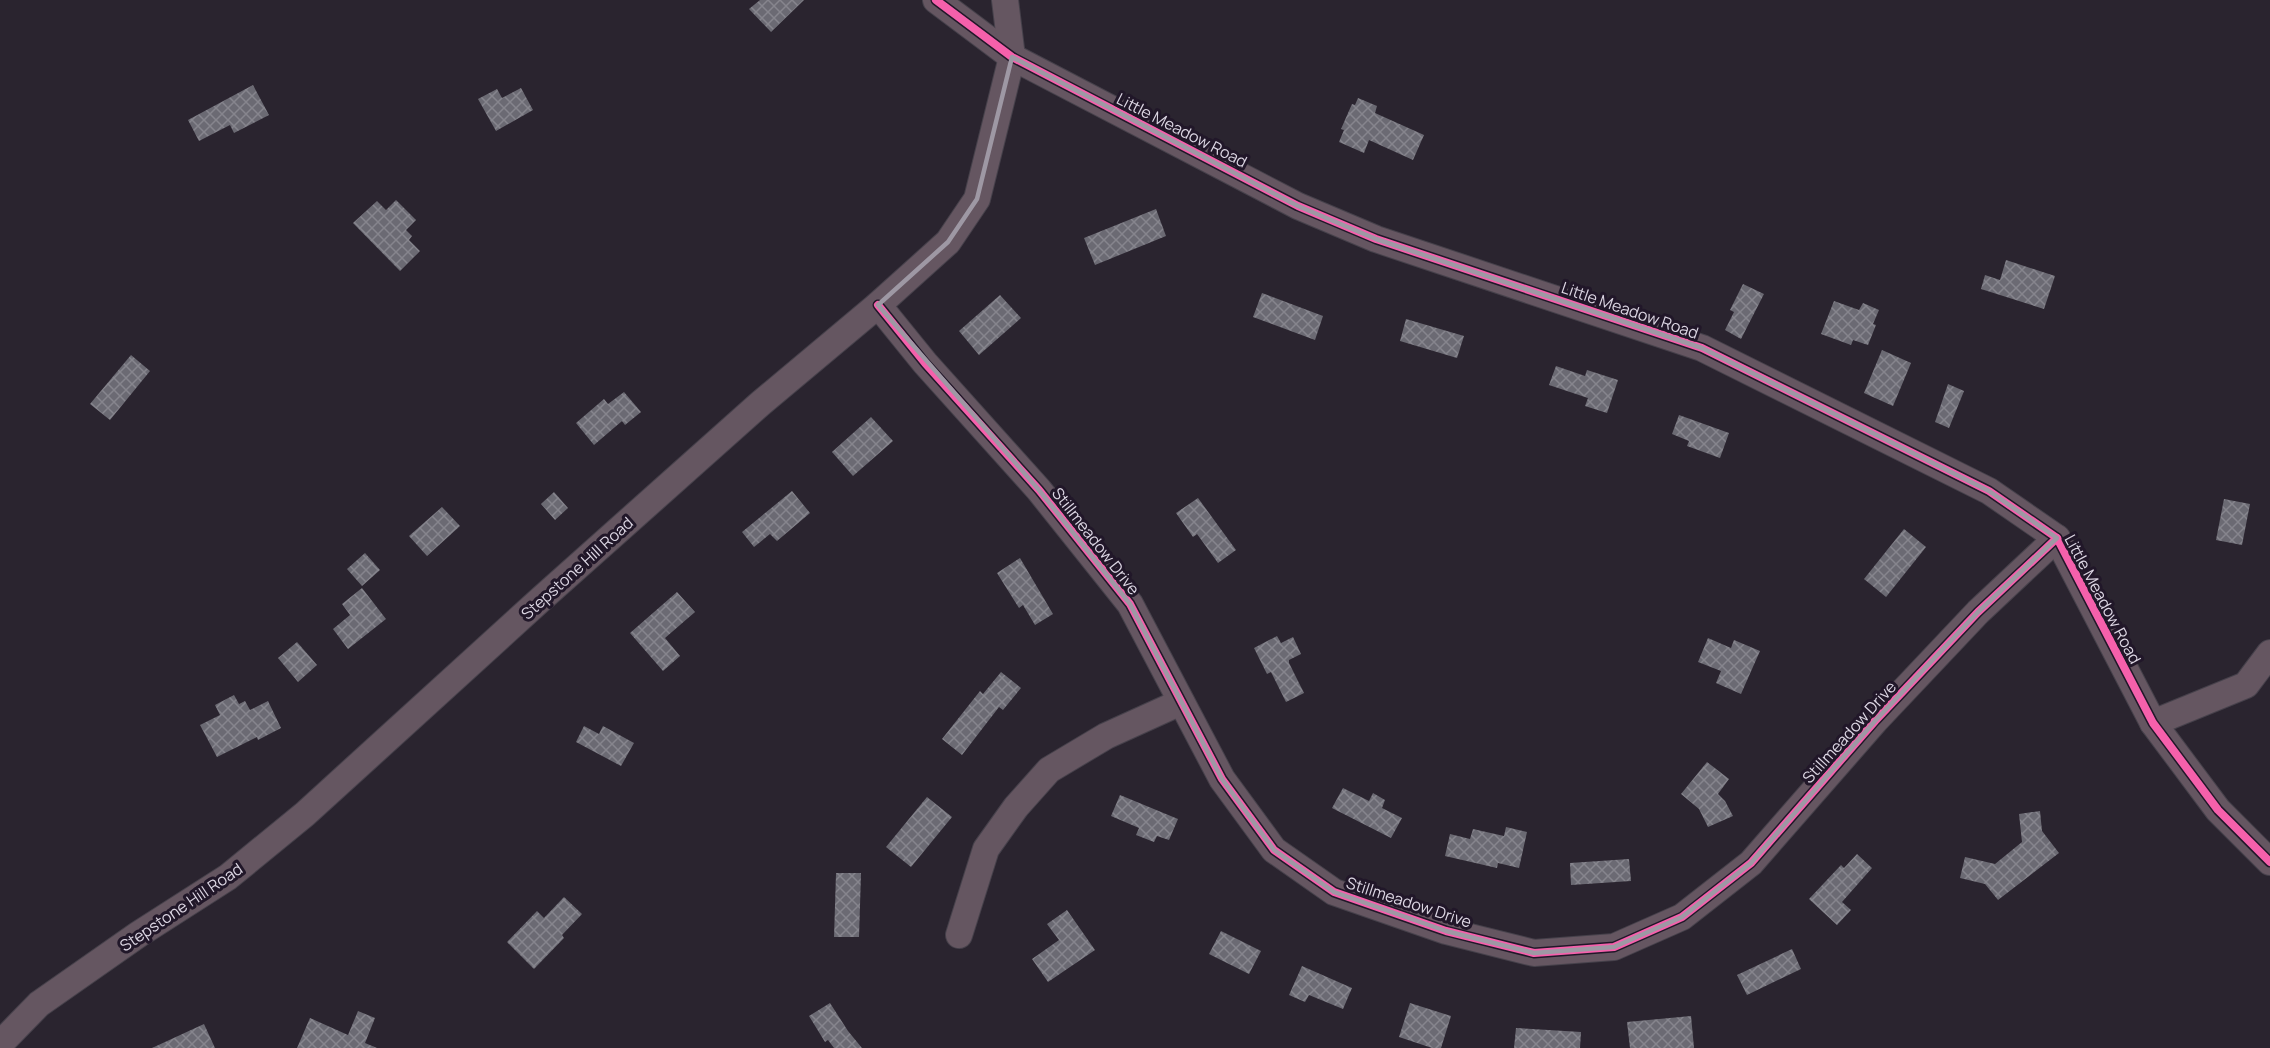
<svg xmlns="http://www.w3.org/2000/svg" width="2270" height="1048" viewBox="0 0 2270 1048" font-family="Manrope,sans-serif">
  <style>
    .building { fill: url(#building-cross-hatch) }
    .lines { fill: none; stroke-linecap: round; stroke-linejoin: round }
    .minor-casing { stroke: #46414b; stroke-width: 28 }
    .minor { stroke: #655661; stroke-width: 26 }
    .cycleway-casing { stroke: #211729; stroke-width: 11 }
    .cycleway { stroke: #f560ab; stroke-width: 8 }
    .marked { fill: none; stroke: #9e98a4; stroke-width: 4.5; stroke-linejoin: round }
    .labels { text-anchor: middle; stroke-width: 6; stroke-linejoin: round; paint-order: stroke }
    .street-label { font-size: 16px; fill: #dcd6e3; stroke: #211729 }
  </style>
  <defs>
    <pattern id="building-cross-hatch" width="8" height="8" patternUnits="userSpaceOnUse" patternTransform="scale(1.5)"><rect width="8" height="8" fill="#6b6a73"/><path d="M0 0l8 8M0 8l8-8" fill="none" stroke="#86858d"/></pattern>
  </defs>
  <rect width="100%" height="100%" fill="#2a242f"/>
  <!-- building -->
  <g class="building">
    <polygon points="760,0 804,0 771,32 749,9"/>
    <polygon points="253,85 269,115 234,133 230,125 199,141 188,120"/>
    <polygon points="521,88 533,110 496,131 478,99 497,89 502,98"/>
    <polygon points="1358,98 1377,106 1375,113 1424,135 1413,160 1369,140 1364,153 1339,142 1344,130 1341,129 1352,104 1355,105"/>
    <polygon points="396,200 416,220 406,230 412,236 409,240 420,251 400,271 353,223 377,201 386,210"/>
    <polygon points="1156,209 1166,236 1095,265 1084,238"/>
    <polygon points="2006,260 2055,276 2044,309 1981,289 1985,275 2000,280"/>
    <polygon points="1743,284 1764,294 1741,339 1725,330 1734,312 1730,310"/>
    <polygon points="1262,293 1323,316 1315,340 1253,317"/>
    <polygon points="1000,295 1021,318 979,355 959,331"/>
    <polygon points="1834,301 1859,310 1863,303 1879,310 1873,324 1876,325 1868,345 1853,340 1851,345 1821,334"/>
    <polygon points="1406,319 1464,336 1457,358 1400,341"/>
    <polygon points="1882,350 1911,363 1893,406 1864,393"/>
    <polygon points="131,355 150,371 110,420 90,404"/>
    <polygon points="1556,366 1585,376 1587,370 1618,380 1607,413 1585,406 1588,398 1549,385"/>
    <polygon points="1948,384 1964,391 1949,428 1935,422"/>
    <polygon points="624,392 641,412 625,425 622,421 594,445 576,423 604,399 608,404"/>
    <polygon points="1679,415 1729,433 1720,458 1687,446 1689,441 1672,434"/>
    <polygon points="871,417 893,441 853,476 832,452"/>
    <polygon points="792,491 810,513 777,541 770,534 754,547 742,532"/>
    <polygon points="554,492 568,508 555,520 541,504"/>
    <polygon points="1198,498 1236,550 1218,563 1197,534 1193,537 1176,513"/>
    <polygon points="2224,499 2250,504 2242,545 2216,540"/>
    <polygon points="442,507 460,526 427,556 409,536"/>
    <polygon points="1904,529 1926,547 1886,597 1864,579"/>
    <polygon points="365,553 380,570 362,586 347,569"/>
    <polygon points="1020,558 1053,614 1035,625 1023,605 1019,608 997,573"/>
    <polygon points="362,588 386,619 348,649 333,629 350,615 342,604"/>
    <polygon points="677,592 695,612 665,638 680,656 663,671 630,633"/>
    <polygon points="1277,636 1281,643 1293,637 1301,654 1289,660 1289,663 1304,693 1286,702 1271,672 1267,674 1254,648"/>
    <polygon points="1708,638 1731,648 1734,640 1760,651 1741,694 1716,683 1721,671 1698,662"/>
    <polygon points="297,642 317,665 298,682 278,658"/>
    <polygon points="1001,672 1021,688 1003,710 999,707 962,755 942,739 980,691 983,694"/>
    <polygon points="234,695 239,704 245,701 250,710 268,701 281,728 258,740 257,737 217,757 200,725 220,715 215,705"/>
    <polygon points="584,726 599,734 603,726 634,743 621,766 576,742"/>
    <polygon points="1707,762 1729,779 1718,794 1725,801 1733,816 1708,827 1699,809 1681,794"/>
    <polygon points="1343,788 1369,801 1373,793 1385,800 1382,808 1402,818 1391,838 1332,808"/>
    <polygon points="1120,795 1178,819 1169,840 1157,836 1154,842 1136,835 1139,828 1111,816"/>
    <polygon points="927,797 952,817 911,867 886,847"/>
    <polygon points="2040,811 2042,831 2059,853 1998,900 1985,884 1960,878 1965,857 1995,864 2022,842 2019,814"/>
    <polygon points="1506,827 1527,832 1519,868 1498,863 1497,868 1445,856 1450,834 1470,839 1473,829 1504,836"/>
    <polygon points="1857,854 1872,868 1842,902 1851,910 1837,925 1809,899 1841,865 1844,868"/>
    <polygon points="1629,859 1631,881 1571,885 1570,863"/>
    <polygon points="836,873 861,873 859,937 834,937"/>
    <polygon points="564,897 582,914 562,935 564,938 534,969 507,942 537,911 544,918"/>
    <polygon points="1067,910 1095,950 1048,982 1032,959 1059,940 1047,924"/>
    <polygon points="1221,931 1261,951 1249,974 1209,954"/>
    <polygon points="1792,949 1801,969 1747,995 1737,975"/>
    <polygon points="1302,966 1352,988 1343,1009 1309,995 1305,1002 1289,995"/>
    <polygon points="830,1003 848,1031 862,1048 834,1048 828,1040 825,1042 809,1016"/>
    <polygon points="1410,1003 1451,1016 1441,1048 1432,1048 1399,1037"/>
    <polygon points="358,1011 375,1018 365,1043 377,1048 297,1048 310,1018 348,1035"/>
    <polygon points="1691,1016 1694,1048 1630,1048 1627,1022"/>
    <polygon points="204,1024 215,1048 152,1048"/>
    <polygon points="1516,1028 1581,1032 1580,1048 1514,1048"/>
  </g>
  <g class="lines">
    <!-- minor casing -->
    <g class="minor-casing">
      <g id="minor">
        <polyline points="936,0 1012,57 1298,206 1376,239 1702,348 1989,491 2057,538 2153,723 2218,810 2270,862"/>
        <polyline points="878,305 925,363 1039,490 1130,604 1222,779 1274,850 1334,892 1446,931 1534,953 1614,947 1682,917 1751,863 1875,721 1978,612 2057,538"/>
        <polyline points="2153,723 2246,685 2270,653"/>
        <polyline points="959,935 986,849 1016,807 1049,770 1106,736 1181,702"/>
        <polyline points="0,1044 39,1004 139,934 228,877 305,814 540,600 761,403 878,305 948,242 977,199 1012,57 1005,0"/>
      </g>
    </g>
    <!-- minor -->
    <use href="#minor" class="minor"/>
    <!-- cycleway casing -->
    <g class="cycleway-casing">
      <g id="cycleway">
        <polyline points="936,0 1012,57 1298,206 1376,239 1702,348 1989,491 2057,538 2153,723 2218,810 2270,862"/>
        <polyline points="878,305 925,363 1039,490 1130,604 1222,779 1274,850 1334,892 1446,931 1534,953 1614,947 1682,917 1751,863 1875,721 1978,612 2057,538"/>
      </g>
    </g>
    <!-- cycleway -->
    <use href="#cycleway" class="cycleway"/>
  </g>
  <!-- marked area -->
  <path class="marked" d="M1012 57 1298 206 1376 239 1702 348 1989 491 2057 538 1978 612 1875 721 1751 863 1682 917 1614 947 1534 953 1446 931 1334 892 1274 850 1222 779 1130 604 1039 490 878 305 948 242 977 199Z"/>
  <g class="labels">
    <!-- street labels -->
    <g class="street-label">
      <text transform="translate(1182 130) rotate(27)" y="6">Little Meadow Road</text>
      <text transform="translate(1630 310) rotate(19)" y="6">Little Meadow Road</text>
      <text transform="translate(1096 541) rotate(52)" y="6">Stillmeadow Drive</text>
      <text transform="translate(577 568) rotate(-42)" y="6">Stepstone Hill Road</text>
      <text transform="translate(2103 599) rotate(62)" y="6">Little Meadow Road</text>
      <text transform="translate(1849 732) rotate(-48)" y="6">Stillmeadow Drive</text>
      <text transform="translate(1409 902) rotate(18)" y="6">Stillmeadow Drive</text>
      <text transform="translate(181 907) rotate(-34)" y="6">Stepstone Hill Road</text>
    </g>
  </g>
</svg>
